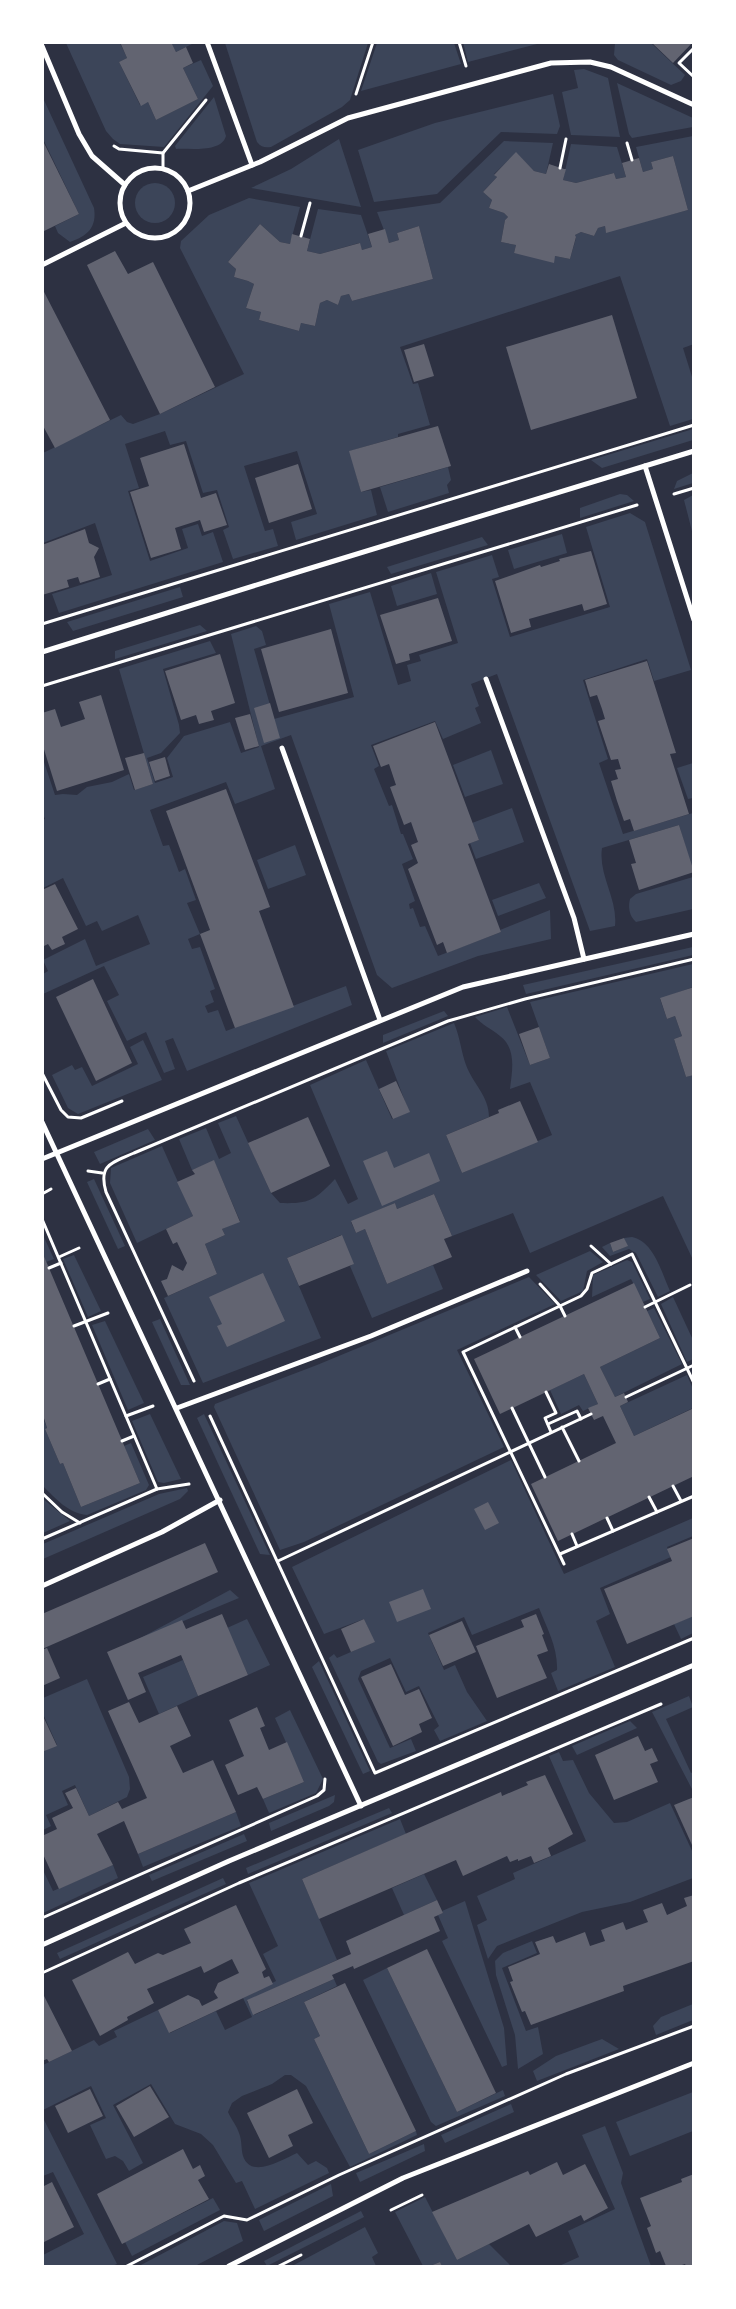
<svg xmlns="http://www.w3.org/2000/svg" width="736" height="2309" viewBox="0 0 736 2309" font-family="'Sofia Sans Condensed',sans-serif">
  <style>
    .green { fill: #3c4559 }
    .building { fill: #626471 }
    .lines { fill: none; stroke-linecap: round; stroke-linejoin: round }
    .path { stroke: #fff; stroke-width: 3 }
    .minor { stroke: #fff; stroke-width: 5 }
  </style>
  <rect width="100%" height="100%" fill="#2d3142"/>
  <!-- green -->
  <g class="green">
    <polygon points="463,42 541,42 541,43 468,62"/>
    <polygon points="66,43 120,43 127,58 119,62 140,105 148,102 156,120 198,99 183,68 201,60 213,86 164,147 120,144 113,139 106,131"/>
    <polygon points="171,43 194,43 176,52"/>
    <path d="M225 43H368L350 100 342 107 271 147C265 148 261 147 257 142Z"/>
    <polygon points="377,43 454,43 461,64 361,91"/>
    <polygon points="615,43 651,43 685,75 681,81 671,85 618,60 614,55"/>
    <polygon points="584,69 608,78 620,137 571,135 562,92 578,88 574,70"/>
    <polygon points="617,83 693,118 693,127 632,138 629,134"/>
    <polygon points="553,94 560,126 557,134 501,132 437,194 374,202 358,150 435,123"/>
    <path d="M214 97 226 136C221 153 191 148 176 149L175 146Z"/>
    <path d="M43 98 94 208C97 227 88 236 70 242L58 233 55 226 79 214 43 139Z"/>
    <polygon points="693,136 694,344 683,348 693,380 693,419 670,426 620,276 400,347 413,384 418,383 430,425 398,434 398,437 350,451 361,492 371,490 377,515 296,540 291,522 317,514 297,451 244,466 265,531 273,529 278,546 233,559 223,530 229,527 217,490 203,493 186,441 170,445 165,431 125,444 139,488 128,491 150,561 188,548 182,529 198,524 202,536 213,532 223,562 59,613 52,594 112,575 95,523 43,543 43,453 121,415 127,422 133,424 160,414 244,374 180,248 181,241 209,215 249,198 300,207 290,244 280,242 260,224 228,262 236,269 234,277 248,281 254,284 246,308 261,312 259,320 299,331 301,323 315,326 320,303 327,300 338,305 341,296 349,294 352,301 433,279 419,226 397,233 399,240 389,243 377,212 440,203 504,141 553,143 546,174 534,171 516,153 494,174 497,177 483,192 492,200 489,208 504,213 508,217 505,220 501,242 516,245 514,253 555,256 570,259 576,238 575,235 581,232 594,236 598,228 605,226 606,232 688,210 673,156 651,162 653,169 643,172 636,147"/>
    <polygon points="339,139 361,207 251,188 291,169"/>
    <polygon points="571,144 617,147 626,177 616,179 614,173 576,183 563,180"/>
    <circle cx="155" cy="203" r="20"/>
    <polygon points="318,209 361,215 372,247 362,250 359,243 320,254 307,251"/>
    <polygon points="693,429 693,440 602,468 591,460"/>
    <polygon points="448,467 451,480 447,485 449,493 388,512 380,487"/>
    <polygon points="693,473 693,483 674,489 677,481"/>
    <polygon points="620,494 627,495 634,501 580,518 580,508"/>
    <polygon points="693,495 693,535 684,500"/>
    <path d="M630 513 645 522 691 670 654 681 647 659 583 680 608 759 599 763 623 834 693 813V872L679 825 602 848C598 875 618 899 615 926L590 931 497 674 471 684 479 706 475 708 481 723 443 739 435 721 371 745 379 766 374 769 389 806 392 805 401 834H403L413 859 402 864 415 901 409 904 410 909 413 908 420 927 425 926 438 956 501 932 500 930 550 910 551 939 478 956 392 988 377 975 291 735 261 746 275 789 235 804 226 782 150 810 163 846 169 845 179 872 185 869 196 900 187 903 200 934 188 939 192 949 200 947 215 989 210 991 214 1002 205 1006 208 1013 218 1010 226 1031 346 986 352 1005 187 1071 173 1038 165 1041 175 1069 164 1073 146 1032 127 1041 107 1001 119 995 104 966 43 994V974L48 971 43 960 85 939 96 966 150 944 138 915 102 931 97 921 86 926 63 878 43 888 42 820 45 819 42 812V756L55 795 63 794 77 795 87 787 112 782 129 774 134 790 153 784 119 669 210 641 216 653 163 669 179 725 180 733 161 753 147 758 155 783 173 777 167 758 184 736 230 722 241 753 259 747 231 634 256 626 262 631 266 645 254 649 274 719 354 697 329 604 370 592 398 685 411 681 407 665 421 661 419 655 458 643 436 572 492 555 499 577 492 579 510 637 610 607 586 527Z"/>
    <polygon points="562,534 567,553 514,569 508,550"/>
    <polygon points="482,537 488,545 391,574 387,567"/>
    <polygon points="431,573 437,594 397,606 391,586"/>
    <polygon points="180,587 183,597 73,631 67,622"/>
    <polygon points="200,625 207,631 115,659 115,651"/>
    <polygon points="491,750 503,784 465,797 453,765"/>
    <polygon points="693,763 693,798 688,799 677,768"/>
    <polygon points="512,808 524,842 476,859 470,843 479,840 472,823"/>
    <polygon points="295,845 306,875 268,889 257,860"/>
    <path d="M693 877V909L636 922C629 916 628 907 630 899L636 894Z"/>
    <polygon points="539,883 546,898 498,916 492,900"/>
    <polygon points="693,947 693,955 526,994 523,985"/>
    <path d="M693 964V987L660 999 667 1019 675 1016 682 1036 674 1039 686 1077 693 1075V1260L663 1196 530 1253 513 1213 452 1236 434 1194 397 1209 395 1203 351 1222 356 1233 365 1229 387 1284 433 1265 443 1289 372 1318 350 1266 353 1264 341 1235 287 1258 321 1338 203 1383 164 1298 217 1274 205 1244 225 1235 222 1229 240 1221 214 1161 192 1170 179 1139 206 1128 219 1159 231 1153 218 1123 236 1116 271 1193 280 1203C310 1204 315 1200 335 1179L348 1204 358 1199 310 1085 366 1060 392 1119 409 1112 386 1051 454 1023C460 1037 461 1051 466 1065 473 1084 489 1096 489 1117L446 1135 462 1173 552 1135 530 1082 510 1089C512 1071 517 1049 500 1036 492 1029 482 1025 475 1017L507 1007 530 1065 550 1058 530 1002Z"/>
    <polygon points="444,1011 448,1016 383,1043 383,1035"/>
    <polygon points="143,1040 162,1080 78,1114 68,1108 52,1075 72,1065 75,1070 82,1067 92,1086 138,1064 130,1047"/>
    <polygon points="148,1129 155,1140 100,1164 94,1152"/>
    <polygon points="162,1146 193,1216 137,1243 110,1183 111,1168"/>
    <polygon points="94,1179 125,1246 118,1249 87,1182"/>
    <polygon points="42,1233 54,1259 46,1262 43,1254"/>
    <path d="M632 1237C654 1241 662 1274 670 1291L658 1297 636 1253 629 1249 610 1256 602 1247 610 1243 613 1252 627 1246 624 1238Z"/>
    <polygon points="590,1251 603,1262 587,1271 583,1291 561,1301 536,1275"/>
    <polygon points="74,1255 101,1311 88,1317 63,1259"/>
    <polygon points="627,1260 632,1262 650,1299 643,1302 631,1279 592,1297 593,1275"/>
    <polygon points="529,1277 555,1304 457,1350 504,1447 304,1542 280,1550 214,1407 215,1404 317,1365"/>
    <polygon points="673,1297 693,1340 693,1359 687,1362 661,1304"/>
    <polygon points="654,1308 682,1364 615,1397 600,1367 660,1338 647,1311"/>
    <polygon points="160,1319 190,1385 181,1385 152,1322"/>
    <polygon points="105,1321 144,1403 128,1410 92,1325"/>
    <polygon points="584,1374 598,1404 583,1411 579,1405 561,1414 550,1390"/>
    <polygon points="687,1375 693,1389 693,1408 634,1436 620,1406"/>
    <polygon points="150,1414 181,1479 164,1483 158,1482 132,1421"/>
    <polygon points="204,1414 270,1555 260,1554 197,1418"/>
    <path d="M42 1415 47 1428 45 1429 60 1464 63 1463 81 1507 140 1483 124 1446 131 1443 149 1485 146 1490 87 1515C68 1513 56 1499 43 1486Z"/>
    <path d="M511 1460 564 1574 693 1518V1536L667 1547 671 1557 600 1588 610 1614 596 1621 615 1667 558 1691 551 1673 557 1670C558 1648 547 1628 539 1608L472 1635 464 1617 428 1633 444 1670 455 1665 467 1692 487 1721 440 1741 434 1730 439 1726 419 1686 406 1692 390 1658 361 1671 358 1679 390 1748 411 1739 416 1751 381 1764 378 1762 329 1658 334 1654 337 1658 374 1642 364 1619 324 1634 292 1567Z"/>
    <polygon points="187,1488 188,1491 180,1499 43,1559 43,1544 159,1494"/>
    <polygon points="42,1498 70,1521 43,1533"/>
    <polygon points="230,1590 239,1598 133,1642"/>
    <polygon points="693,1616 693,1633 681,1639 674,1624"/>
    <polygon points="247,1619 270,1665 248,1675 227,1628"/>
    <polygon points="183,1660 198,1696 159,1714 143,1677"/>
    <polygon points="319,1661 370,1771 363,1774 312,1667"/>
    <polygon points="87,1679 129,1777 130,1789 127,1797 89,1816 75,1785 62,1791 68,1805 46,1815 51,1826 43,1830 42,1752 57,1745 43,1714 43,1698"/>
    <polygon points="689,1696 693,1707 666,1719 691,1773 693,1772 693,1791 652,1712"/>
    <polygon points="290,1710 323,1779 316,1793 269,1813 263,1799 304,1782 275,1718"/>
    <polygon points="630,1721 637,1728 577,1755 572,1746"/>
    <polygon points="559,1752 563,1761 573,1760 589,1793 614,1823 627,1822 670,1803 693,1853 693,1878 630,1902 582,1912 497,1946 488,1959 477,1925 487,1920 477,1896 515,1879 513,1873 586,1841 549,1756"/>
    <polygon points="335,1795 334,1802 329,1806 271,1831 269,1823"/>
    <polygon points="389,1808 392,1813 248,1874 246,1868"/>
    <polygon points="236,1812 241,1826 143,1867 138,1854"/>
    <path d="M400 1819 406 1834 302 1879 337 1960 247 2001 254 2015 334 1979 337 1986 304 2002 320 2036 314 2039 369 2154 416 2131 417 2135 350 2167 306 2086 291 2075H285L272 2084 242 2096 232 2103 228 2112C231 2119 237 2126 239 2133 242 2140 241 2149 243 2156 251 2180 283 2159 297 2153L308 2165 316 2161 327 2168 329 2173 255 2209 242 2181 236 2183 213 2145 201 2134 175 2124 151 2084 113 2105 143 2163 129 2171 123 2161 115 2156 106 2159 90 2125 106 2118 91 2086 43 2110V2065L94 2040 99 2046 117 2037 114 2031 158 2010 170 2033 216 2011 225 2030 252 2017 243 1998 276 1981 263 1954 278 1946 249 1883Z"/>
    <polygon points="244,1834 247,1841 152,1881 149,1875"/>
    <polygon points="113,1865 118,1878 43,1913 42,1868 53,1891"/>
    <polygon points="424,1874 437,1900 404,1915 392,1888"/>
    <polygon points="223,1878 226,1884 60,1959 57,1953"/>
    <polygon points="465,1901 504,2028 507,2065 502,2067 442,1941 448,1938 438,1915 443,1913 442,1911"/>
    <polygon points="532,1941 537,1953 502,1968 526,2031 538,2027 543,2054 518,2069 515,2035 496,1975 495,1961 503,1953"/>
    <polygon points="387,1968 457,2112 503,2090 505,2096 436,2126 431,2122 363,1980"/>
    <polygon points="693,2004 693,2020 656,2035 653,2026 661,2017"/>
    <polygon points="602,2039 619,2049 537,2081 533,2071 556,2056"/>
    <polygon points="693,2092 693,2131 630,2156 616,2122"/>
    <polygon points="511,2104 514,2112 445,2143 441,2135"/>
    <polygon points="43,2118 117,2264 112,2266 43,2266 43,2255 84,2234 53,2172 43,2176"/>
    <polygon points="605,2126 623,2173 621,2183 651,2266 559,2266 579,2257 568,2231 615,2209 582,2135"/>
    <polygon points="424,2144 425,2151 360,2182 356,2173"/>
    <polygon points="331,2184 333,2196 264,2231 259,2220"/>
    <polygon points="425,2197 457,2260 489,2244 511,2266 442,2266 440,2262 430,2266 423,2266 395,2212"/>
    <polygon points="213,2198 220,2210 132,2256 125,2242"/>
    <polygon points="361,2211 364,2217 267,2266 264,2261"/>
    <polygon points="224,2221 237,2223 243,2241 195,2266 139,2266"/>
    <polygon points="365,2227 378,2253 372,2257 376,2266 292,2266"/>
  </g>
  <!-- building -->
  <g class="building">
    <polygon points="120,42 171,42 176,52 186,47 193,63 183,68 198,99 156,120 148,102 141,106 119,62 127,58"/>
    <polygon points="651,42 693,42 673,63"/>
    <polygon points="42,139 79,214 42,232"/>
    <polygon points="516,152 534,171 546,174 549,164 564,169 566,169 563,180 576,183 614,173 616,179 626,177 622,163 639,158 643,172 653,169 651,162 673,156 688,210 606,233 605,226 598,228 594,236 581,232 575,235 576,237 570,259 555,256 554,263 514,253 516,245 501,242 505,220 508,217 504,213 489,208 492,200 483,192 497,177 494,175"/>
    <polygon points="260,224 280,242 290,244 292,234 310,239 307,251 320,254 360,243 362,250 372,247 368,234 385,229 389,243 399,240 397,233 419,226 433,279 352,301 349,294 341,296 338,305 327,300 320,303 315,326 301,323 299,331 259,320 261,312 246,308 254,284 248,281 234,277 236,269 228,262"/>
    <polygon points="115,251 128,274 153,262 215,387 160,414 87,265"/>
    <polygon points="42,288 110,420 55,448 42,424"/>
    <polygon points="612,315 637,398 531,430 506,347"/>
    <polygon points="424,344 434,376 414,382 404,350"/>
    <polygon points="438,426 451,466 361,492 349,451"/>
    <polygon points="184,444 201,498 216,493 227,525 204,532 200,520 175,528 181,549 151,558 130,492 149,486 140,458"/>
    <polygon points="298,464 312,509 269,523 255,478"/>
    <polygon points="85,529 89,543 99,548 94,557 100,577 80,583 78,577 67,580 69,587 42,595 42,545"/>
    <polygon points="591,551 607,604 584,611 582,604 529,619 531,627 511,633 495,581 540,565 541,567 560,561 559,559"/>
    <polygon points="438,598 452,641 409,654 410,660 396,664 380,615"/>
    <polygon points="331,629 348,693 279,712 261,649"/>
    <polygon points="220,654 235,703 211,711 214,720 199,724 196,715 181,720 165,671"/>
    <polygon points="647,661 676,753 670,754 689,814 634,831 630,819 624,821 617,801 611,781 618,779 615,770 621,769 618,759 611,760 598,721 605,719 602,709 597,695 590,697 585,680"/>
    <polygon points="101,695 124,770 57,791 42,743 42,713 55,709 61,727 85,719 79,702"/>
    <polygon points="270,703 280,738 264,743 254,708"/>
    <polygon points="250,714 259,746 245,750 235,718"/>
    <polygon points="435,722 479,840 468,844 501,932 447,953 443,942 437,945 408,869 418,863 411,845 418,842 411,822 404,825 390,787 396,785 389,764 381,767 373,746"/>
    <polygon points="144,753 153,784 135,790 125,758"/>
    <polygon points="165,757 170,776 155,781 149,762"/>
    <polygon points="226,789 270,907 259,911 294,1007 235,1028 200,934 210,930 166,811"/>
    <polygon points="679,825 694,872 639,890 631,864 636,863 629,840"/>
    <polygon points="55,884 78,929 62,937 65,944 52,950 48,944 42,947 42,890"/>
    <polygon points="93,979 132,1063 96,1081 56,997"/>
    <polygon points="694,987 694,1075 686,1077 674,1039 682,1036 675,1016 667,1019 660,998"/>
    <polygon points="539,1027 550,1058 530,1065 519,1034"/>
    <polygon points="396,1081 410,1112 393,1119 379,1089"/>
    <polygon points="520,1101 538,1142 462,1173 446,1135 499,1113 498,1110"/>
    <polygon points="308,1117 330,1166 271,1193 248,1143"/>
    <polygon points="387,1151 394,1168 429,1153 440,1181 382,1206 363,1161"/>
    <polygon points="214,1160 240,1222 222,1229 225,1235 205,1244 217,1274 168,1296 161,1281 167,1279 172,1265 183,1271 187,1263 177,1242 173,1244 166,1229 193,1216 177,1182 195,1174 192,1170"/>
    <polygon points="434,1194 452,1236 444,1239 452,1257 387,1284 365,1229 356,1233 351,1221 395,1203 397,1209"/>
    <polygon points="342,1235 354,1264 299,1286 287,1258"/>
    <polygon points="624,1238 628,1246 613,1252 610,1243"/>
    <polygon points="43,1254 140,1483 81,1507 63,1463 60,1464 45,1429 47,1428 43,1415"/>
    <polygon points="263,1273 285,1321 227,1347 217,1326 222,1324 209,1297"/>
    <polygon points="634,1283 660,1338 600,1367 615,1397 624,1393 626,1397 628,1402 620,1406 634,1436 694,1408 694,1476 558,1541 531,1484 616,1443 603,1416 594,1420 588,1408 598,1404 584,1374 500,1414 474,1359"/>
    <polygon points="488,1502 499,1523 485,1530 474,1509"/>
    <polygon points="694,1538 694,1616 627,1644 604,1589 672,1561 667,1549"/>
    <polygon points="205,1543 218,1572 42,1649 42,1614"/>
    <polygon points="423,1589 431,1609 397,1622 389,1602"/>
    <polygon points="222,1614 248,1675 198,1696 181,1655 138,1673 146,1692 128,1700 107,1652 182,1620 186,1629"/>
    <polygon points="536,1614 544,1634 542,1635 548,1651 537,1655 547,1678 497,1698 476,1646 524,1627 521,1620"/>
    <polygon points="364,1619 375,1642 351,1652 341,1629"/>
    <polygon points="462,1621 476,1652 443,1666 429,1635"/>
    <polygon points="47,1648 60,1678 42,1686 42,1650"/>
    <polygon points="391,1664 405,1695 419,1689 432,1718 419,1724 422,1732 393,1746 361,1677"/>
    <polygon points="129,1702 139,1723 177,1706 191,1736 170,1746 183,1773 213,1760 236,1812 138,1854 124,1821 97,1834 113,1865 59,1889 42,1852 42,1836 57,1829 52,1818 73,1808 65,1793 76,1788 89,1816 118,1802 122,1809 147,1798 108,1711"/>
    <polygon points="257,1707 265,1726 260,1728 269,1750 287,1742 304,1782 263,1799 257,1787 238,1795 225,1765 244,1756 229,1720"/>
    <polygon points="42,1714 57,1746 42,1752"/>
    <polygon points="638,1736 645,1751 652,1748 658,1761 650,1764 658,1782 614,1800 595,1755"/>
    <polygon points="545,1775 573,1834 548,1848 551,1856 534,1863 531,1856 518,1861 518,1859 510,1862 507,1856 463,1876 456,1860 319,1919 302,1879 501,1792 502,1796 528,1785 526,1782"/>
    <polygon points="694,1797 694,1844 692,1845 674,1805"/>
    <polygon points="694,1895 694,1961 623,1986 624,1991 531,2025 525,2011 522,2012 510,1982 513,1981 508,1967 540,1954 535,1942 553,1936 556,1943 585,1932 590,1946 605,1941 601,1930 623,1922 626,1930 648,1922 643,1910 662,1903 667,1915 687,1906 684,1898"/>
    <polygon points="437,1900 443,1913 434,1917 440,1931 354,1969 353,1966 332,1975 334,1979 253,2015 247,2000 351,1954 346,1941"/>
    <polygon points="236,1905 266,1969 262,1972 264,1978 269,1976 273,1984 169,2033 158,2010 188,1995 199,2000 202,2006 218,1998 214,1992 218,1983 239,1973 232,1959 204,1973 201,1966 147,1989 154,2003 127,2017 128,2020 100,2036 72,1980 128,1952 135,1964 158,1953 163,1955 191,1943 184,1929"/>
    <polygon points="427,1949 496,2093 457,2112 387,1968"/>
    <polygon points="345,1983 416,2131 369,2154 314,2039 320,2036 304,2002"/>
    <polygon points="42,1992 72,2051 49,2062 47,2059 42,2061"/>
    <polygon points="150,2086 169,2117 134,2137 116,2106"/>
    <polygon points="90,2089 103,2116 68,2133 55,2106"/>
    <polygon points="297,2089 313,2123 288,2135 293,2146 269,2158 247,2113"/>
    <polygon points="183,2149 193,2169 200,2165 205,2176 198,2180 209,2199 122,2244 97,2194"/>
    <polygon points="557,2162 563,2175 585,2164 608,2208 584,2221 581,2215 536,2237 529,2224 457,2260 432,2212 528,2171 530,2175"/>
    <polygon points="694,2174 694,2266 686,2266 685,2264 679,2266 666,2266 660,2251 656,2253 647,2228 651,2226 640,2198 682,2182 681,2179"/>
    <polygon points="52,2182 74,2227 42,2243 42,2187"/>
    <polygon points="440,2262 442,2266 430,2266"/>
  </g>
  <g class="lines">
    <!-- path -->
    <g class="path">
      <polyline points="459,42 466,66"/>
      <polyline points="694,48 679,63 694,77"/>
      <polyline points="356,94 373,42"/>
      <polyline points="627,143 632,160"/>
      <polyline points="114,146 119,149 163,153 206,100"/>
      <polyline points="163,153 163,169"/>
      <polyline points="560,168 566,139"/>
      <polyline points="301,236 310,203"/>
      <polyline points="674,494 694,488"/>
      <polyline points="42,624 694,425"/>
      <polyline points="42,686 637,505"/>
      <polyline points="42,1073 61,1110 68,1117 81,1118 122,1101"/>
      <polyline points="88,1171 102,1173"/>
      <polyline points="42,1194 51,1189"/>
      <polyline points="42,1219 157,1489"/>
      <polyline points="591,1246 611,1264"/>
      <polyline points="59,1257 79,1248"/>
      <polyline points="49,1268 61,1263"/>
      <polyline points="540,1284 560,1306 565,1316"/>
      <polyline points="645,1307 690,1285"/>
      <polyline points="74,1326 108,1313"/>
      <polyline points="515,1327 520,1337"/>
      <path d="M194 1381 106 1192C98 1164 112 1163 134 1153L448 1021 525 999 694 959"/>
      <polyline points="98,1384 110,1379"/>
      <polyline points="546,1392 556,1413 545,1418 551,1432"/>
      <polyline points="626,1397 694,1365"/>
      <polyline points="512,1408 545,1477"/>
      <polyline points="126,1416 153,1406"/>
      <polyline points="210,1416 375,1773 694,1638"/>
      <polyline points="548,1424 577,1411 581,1419"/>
      <polyline points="562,1427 579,1461"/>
      <polyline points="122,1441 134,1436"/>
      <polyline points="673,1486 681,1501"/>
      <polyline points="42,1493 62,1512 80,1523"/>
      <polyline points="649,1497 657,1512"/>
      <polyline points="607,1518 613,1531"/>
      <polyline points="572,1534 577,1546"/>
      <polyline points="42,1539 157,1489 189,1484"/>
      <polyline points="560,1554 694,1496"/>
      <polyline points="278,1561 591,1414"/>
      <polyline points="564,1564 463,1352 581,1296 587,1289 592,1273 632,1254 694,1383"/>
      <polyline points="42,1918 317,1796 324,1790 325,1779"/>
      <polyline points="42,1973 239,1883 661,1704"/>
      <polyline points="391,2210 422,2195"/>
      <polyline points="127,2266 224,2216 247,2220 339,2175 566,2074 694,2026"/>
      <polyline points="279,2266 301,2255"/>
    </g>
    <!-- minor -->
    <g class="minor">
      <polyline points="207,42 252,165"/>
      <polyline points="42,46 79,134 92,156 125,185"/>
      <circle cx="155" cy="203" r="35"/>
      <polyline points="188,191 260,162 348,118 551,63 590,62 611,67 694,105"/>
      <polyline points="42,265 126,223"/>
      <polyline points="645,466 694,620"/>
      <polyline points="42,652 298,572 694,451"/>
      <polyline points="486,679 574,918 584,959"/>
      <polyline points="282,748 380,1020"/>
      <polyline points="42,1122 361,1806"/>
      <polyline points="42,1159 463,987 694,934"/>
      <polyline points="177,1408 371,1336 527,1271"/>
      <polyline points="42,1586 162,1532 220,1500"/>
      <polyline points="42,1945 229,1861 694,1665"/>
      <polyline points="229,2266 403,2178 694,2063"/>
    </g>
  </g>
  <!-- border -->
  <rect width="736" height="2309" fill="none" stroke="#ffffff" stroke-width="88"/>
</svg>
